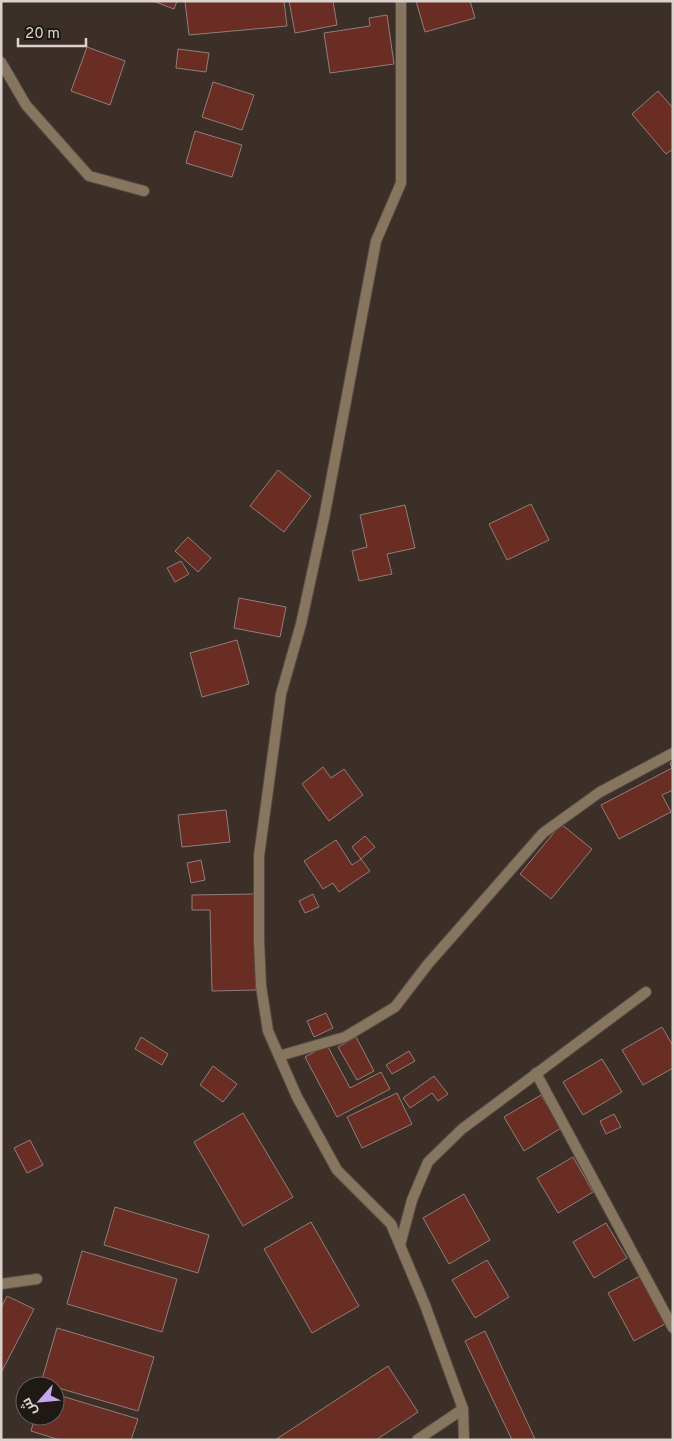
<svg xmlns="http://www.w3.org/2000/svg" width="674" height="1441" viewBox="0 0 674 1441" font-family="Overpass,Cairo,sans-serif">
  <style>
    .building { fill: #692d23; stroke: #907e7b }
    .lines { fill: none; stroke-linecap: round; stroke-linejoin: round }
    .minor-casing { stroke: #584c45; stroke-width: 12 }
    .minor { stroke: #87765f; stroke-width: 10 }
  </style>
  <rect width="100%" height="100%" fill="#3c2f27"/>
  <!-- building -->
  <g class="building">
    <polygon points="153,1 177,1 174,9"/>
    <polygon points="185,1 284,1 287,26 189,35"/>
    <polygon points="289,1 333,1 337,25 295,33"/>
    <polygon points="416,1 470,1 475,18 425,32"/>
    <polygon points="387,15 394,64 330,73 324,33 370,26 369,18"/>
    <polygon points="87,47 125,61 110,105 71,91"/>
    <polygon points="178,49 209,53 206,72 176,68"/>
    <polygon points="213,82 254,95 242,130 202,117"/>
    <polygon points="658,91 673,108 673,149 666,154 632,114"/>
    <polygon points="195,131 242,145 232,177 186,163"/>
    <polygon points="278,470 311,496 284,532 250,506"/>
    <polygon points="531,504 549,540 507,560 489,524"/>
    <polygon points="405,505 415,548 387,554 392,574 359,581 352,551 367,547 360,515"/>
    <polygon points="188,537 211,558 198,572 175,551"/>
    <polygon points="181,561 189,574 175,582 167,568"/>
    <polygon points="239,598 286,607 280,637 234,628"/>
    <polygon points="237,640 249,684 202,697 190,653"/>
    <polygon points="673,761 673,790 662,795 671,812 619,839 601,805 672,768 670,763"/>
    <polygon points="323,767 331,778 344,769 363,795 329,821 302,784"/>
    <polygon points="226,810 230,842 182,847 178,815"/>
    <polygon points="561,824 592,849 551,899 520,874"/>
    <polygon points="365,836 375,847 361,859 352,847"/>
    <polygon points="336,840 352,865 361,859 370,871 339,892 333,883 323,889 304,861"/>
    <polygon points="201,860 205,880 191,883 187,863"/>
    <polygon points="254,894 256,990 212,991 210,910 192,910 192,895"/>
    <polygon points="313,894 319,907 305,913 299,901"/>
    <polygon points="326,1013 333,1028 314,1037 307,1021"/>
    <polygon points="662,1027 673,1046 673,1068 643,1085 622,1050"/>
    <polygon points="141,1037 168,1054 162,1065 135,1049"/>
    <polygon points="356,1037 374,1071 357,1080 338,1047"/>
    <polygon points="327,1045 350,1088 381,1072 390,1089 337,1117 305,1057"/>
    <polygon points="409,1051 415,1061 392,1074 386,1065"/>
    <polygon points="602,1059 622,1092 583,1115 563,1082"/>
    <polygon points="213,1066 237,1084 223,1102 200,1085"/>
    <polygon points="434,1076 448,1094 438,1101 432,1093 410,1108 403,1098"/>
    <polygon points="397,1093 412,1124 362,1148 347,1117"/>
    <polygon points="541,1095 561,1128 524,1151 504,1117"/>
    <polygon points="243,1113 293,1197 243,1226 194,1142"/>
    <polygon points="614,1114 621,1127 606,1134 600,1121"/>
    <polygon points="30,1140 43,1165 27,1173 14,1148"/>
    <polygon points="573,1157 593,1192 558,1213 537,1178"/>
    <polygon points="464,1194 490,1240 449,1264 423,1218"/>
    <polygon points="115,1207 209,1235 198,1273 104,1245"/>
    <polygon points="311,1222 359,1306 312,1333 264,1249"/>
    <polygon points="606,1223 627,1258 594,1278 573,1242"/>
    <polygon points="82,1251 177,1279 162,1332 67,1304"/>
    <polygon points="487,1260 509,1297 475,1318 452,1280"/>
    <polygon points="640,1276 665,1324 634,1341 608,1293"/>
    <polygon points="7,1296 34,1309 2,1371 1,1371 1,1308"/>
    <polygon points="57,1328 154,1357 138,1411 41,1383"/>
    <polygon points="485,1331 535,1439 534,1440 512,1440 465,1341"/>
    <polygon points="388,1366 418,1412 376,1440 275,1440"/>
    <polygon points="55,1394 138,1419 131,1440 60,1440 31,1431 35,1416 55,1416"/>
  </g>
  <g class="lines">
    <!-- minor casing -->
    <g class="minor-casing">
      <g id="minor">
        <polyline points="401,1 401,183 376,241 324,518 301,624 281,694 259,856 259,941 261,986 268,1031 297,1097 337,1170 391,1224 425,1305 463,1409 464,1440"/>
        <polyline points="1,62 26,105 89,176 144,191"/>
        <polyline points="279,1056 345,1037 395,1007 428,964 543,833 600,792 673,753"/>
        <polyline points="536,1073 673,1328"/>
        <polyline points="400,1245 412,1200 428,1162 462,1129 646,992"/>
        <polyline points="1,1284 37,1279"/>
        <polyline points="417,1440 463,1409"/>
      </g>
    </g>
    <!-- minor -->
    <use href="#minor" class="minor"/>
  </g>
  <!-- border -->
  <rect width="674" height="1441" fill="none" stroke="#dad2cd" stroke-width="5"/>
  <!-- north arrow -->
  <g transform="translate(40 1401) rotate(243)"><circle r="24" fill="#1e1915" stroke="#69635f"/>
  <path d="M0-4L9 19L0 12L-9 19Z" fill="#c7a6f0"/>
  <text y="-8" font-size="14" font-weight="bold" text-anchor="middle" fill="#dad2cd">ش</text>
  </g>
  <!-- scale -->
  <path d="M18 38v8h68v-8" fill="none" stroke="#dad2cd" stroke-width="2.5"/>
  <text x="25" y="38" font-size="15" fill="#dad2cd" stroke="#1e1915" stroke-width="4" paint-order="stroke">20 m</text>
</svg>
